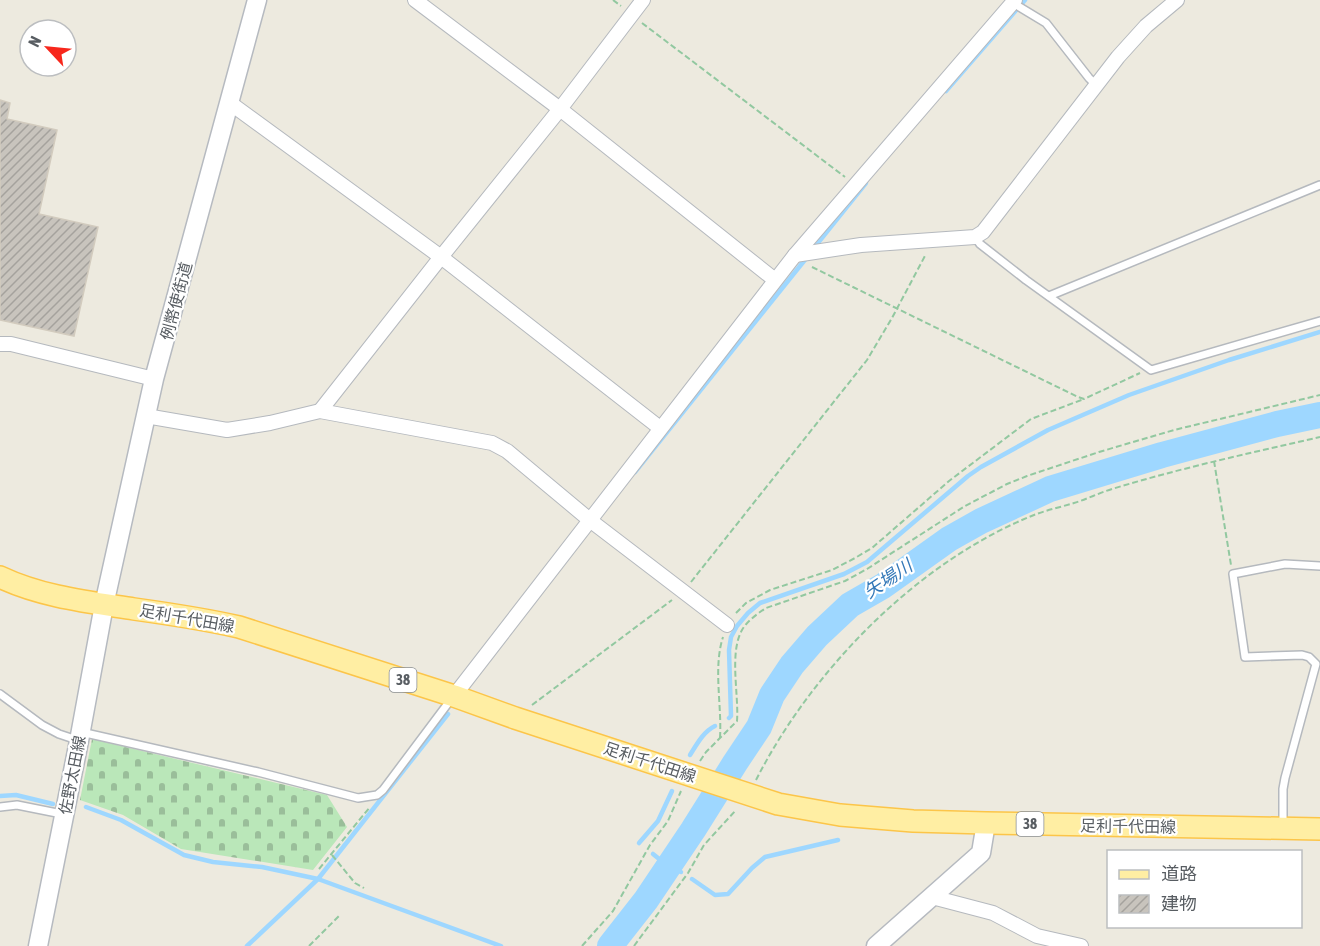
<svg xmlns="http://www.w3.org/2000/svg" width="1320" height="946" viewBox="0 0 1320 946" font-family="'Asap Condensed','Noto Sans JP',sans-serif">
  <style>
    .cemetery { fill: url(#cemetery-stones) }
    .lines { fill: none; stroke-linecap: round; stroke-linejoin: round }
    .stream { stroke: #9ed7ff; stroke-width: 4.5 }
    .river { stroke: #9ed7ff; stroke-width: 26 }
    .building { fill: url(#building-hatch); stroke: #d2cbbe; stroke-width: 1.5 }
    .lane-casing { stroke: #b5b9be; stroke-width: 10 }
    .street-casing { stroke: #b5b9be; stroke-width: 16 }
    .secondary-casing { stroke: #b6bac0; stroke-width: 21 }
    .primary-casing { stroke: #fcc549; stroke-width: 24 }
    .path { stroke: #92c8a0; stroke-width: 2; stroke-dasharray: 6 3; stroke-linecap: butt }
    .lane { stroke: #fff; stroke-width: 7 }
    .street { stroke: #fff; stroke-width: 14 }
    .secondary { stroke: #fff; stroke-width: 18 }
    .primary { stroke: #ffeea3; stroke-width: 21 }
    .labels { text-anchor: middle; stroke-width: 4.5; stroke-linejoin: round; paint-order: stroke }
    .shield { fill: #fff; stroke: #8a8e91; stroke-width: 1.5 }
    .shield-label { font-size: 15px; font-weight: bold; fill: #585d62 }
    .street-label { font-size: 16px; fill: #585d62; stroke: #fff }
    .water-label { font-size: 18px; font-style: italic; fill: #3378b8; stroke: #fff }
  </style>
  <defs>
    <pattern id="cemetery-stones" width="16" height="16" patternUnits="userSpaceOnUse" patternTransform="scale(1.5)"><rect width="16" height="16" fill="#bae7b9"/><path d="M2 7V4a2 2 0 0 1 4 0v3zM10 15v-3a2 2 0 0 1 4 0v3z" fill="#9abe9a"/></pattern>
    <pattern id="building-hatch" width="6" height="6" patternUnits="userSpaceOnUse" patternTransform="scale(1.5)"><rect width="6" height="6" fill="#c8c4bd"/><path d="M-1 1l2-2M0 6l6-6M5 7l2-2" fill="none" stroke="#a5a29d"/></pattern>
  </defs>
  <rect width="100%" height="100%" fill="#edeadf"/>
  <!-- cemetery -->
  <polygon class="cemetery" points="92,739 327,795 347,827 313,870 181,849 123,815 80,800"/>
  <g class="lines">
    <!-- stream -->
    <g class="stream">
      <polyline points="946,91 1025,0"/>
      <polyline points="813,249 866,183"/>
      <polyline points="635,472 808,256"/>
      <polyline points="729,718 731,716 729,650 731,637 737,626 748,613 760,603 844,574 867,562 968,476 981,467 1048,430 1129,395 1229,360 1320,332"/>
      <path d="M690 755C697 744 703 732 715 726"/>
      <polyline points="0,796 16,795 53,804"/>
      <polyline points="86,807 121,820 184,855 213,862 262,867 318,879 501,946"/>
      <polyline points="639,843 658,821 672,791"/>
      <polyline points="653,854 668,866 681,872"/>
      <polyline points="692,879 715,895 728,894 752,868 765,857 838,840"/>
      <polyline points="247,946 318,879 448,714"/>
    </g>
    <!-- river -->
    <polyline class="river" points="610,946 646,900 693,830 735,763 759,727 772,695 792,665 817,636 850,605 883,586 949,539 981,521 1050,489 1162,455 1277,424 1320,415"/>
  </g>
  <!-- building -->
  <polygon class="building" points="0,100 10,103 7,119 57,130 39,214 98,227 74,336 0,320"/>
  <g class="lines">
    <!-- lane casing -->
    <g class="lane-casing">
      <g id="lane">
        <polyline points="1013,3 1046,23 1089,78 1097,86"/>
        <polyline points="975,237 980,244 1026,280 1151,370 1320,321"/>
        <polyline points="1049,296 1320,185"/>
        <polyline points="0,694 42,725 59,734 77,740"/>
        <polyline points="81,732 258,772 358,798 377,795 383,790 452,698"/>
        <polyline points="0,807 17,805 62,814"/>
        <polyline points="1283,825 1283,789 1285,778 1316,664 1309,657 1302,655 1245,657 1233,574 1285,564 1320,566"/>
      </g>
    </g>
    <!-- street casing -->
    <g class="street-casing">
      <g id="street">
        <polyline points="415,0 560,109 775,280"/>
        <polyline points="230,103 441,257 660,428"/>
        <polyline points="795,255 861,245 975,237 983,232 1118,57 1146,26 1177,0"/>
        <polyline points="0,344 11,344 154,379"/>
        <polyline points="320,411 441,257 560,109 643,0"/>
        <polyline points="146,416 227,430 270,423 320,411 492,443 507,451 591,521 727,625"/>
        <polyline points="454,696 795,255 1015,0"/>
        <polyline points="932,897 993,913 1037,936 1081,946"/>
      </g>
    </g>
    <!-- secondary casing -->
    <g class="secondary-casing">
      <g id="secondary">
        <polyline points="38,946 79,741 104,605 154,379 257,0"/>
        <polyline points="876,946 981,853 986,823"/>
      </g>
    </g>
    <!-- primary casing -->
    <g class="primary-casing">
      <path id="primary" d="M0 577C42 597 89 602 134 609 170 614 204 619 239 627L454 696 515 718 778 804 840 815 913 821 986 823 1320 829"/>
    </g>
    <!-- path -->
    <g class="path">
      <polyline points="613,0 621,6"/>
      <polyline points="642,23 845,177"/>
      <polyline points="812,267 1078,397 1084,399 1140,373"/>
      <polyline points="1214,461 1231,565"/>
      <polyline points="691,582 867,360 892,318 926,254"/>
      <polyline points="736,613 746,603 770,590 832,570 855,558 872,548 949,481 1031,419 1084,399"/>
      <polyline points="532,705 672,600"/>
      <path d="M720 738C722 705 713 668 723 637"/>
      <path d="M700 761 706 752 737 721C739 695 729 653 742 630 747 621 757 614 766 608L845 581 867 569 965 506 1007 484 1027 476 1099 452 1174 430 1320 395"/>
      <path d="M756 780C812 670 918 561 1034 515 1047 510 1061 507 1074 503 1087 499 1099 493 1112 489 1181 468 1250 453 1320 437"/>
      <polyline points="332,855 355,883 364,888"/>
      <polyline points="319,869 370,807"/>
      <polyline points="309,946 339,916"/>
      <polyline points="582,946 613,911 650,845 668,821 681,791"/>
      <polyline points="634,946 688,873 704,845 736,810"/>
    </g>
    <!-- lane -->
    <use href="#lane" class="lane"/>
    <!-- street -->
    <use href="#street" class="street"/>
    <!-- secondary -->
    <use href="#secondary" class="secondary"/>
    <!-- primary -->
    <use href="#primary" class="primary"/>
  </g>
  <g class="labels">
    <!-- shield labels -->
    <g class="shield">
      <rect x="389.5" y="668" width="27" height="24" rx="4.5"/>
      <rect x="1016.5" y="812" width="27" height="24" rx="4.5"/>
    </g>
    <g class="shield-label">
      <text x="403" y="685">38</text>
      <text x="1030" y="829">38</text>
    </g>
    <!-- street labels -->
    <g class="street-label">
      <text transform="translate(176 301) rotate(-75)" y="6">例幣使街道</text>
      <text transform="translate(187 618) rotate(10)" y="6">足利千代田線</text>
      <text transform="translate(650 762) rotate(18)" y="6">足利千代田線</text>
      <text transform="translate(72 775) rotate(-79)" y="6">佐野太田線</text>
      <text transform="translate(1128 826) rotate(1)" y="6">足利千代田線</text>
    </g>
    <!-- water labels -->
    <g class="water-label">
      <text transform="translate(888 579) rotate(-34)" y="6">矢場川</text>
    </g>
  </g>
  <!-- legend -->
  <rect x="1107" y="850" width="195" height="78" fill="#ffffff" stroke="#bcbec0" stroke-width="1.5"/>
  <rect x="1119" y="870" width="30" height="9" fill="#ffeea3" stroke="#bcbec0" stroke-width="1.5"/>
  <text x="1161" y="880" font-size="18" fill="#585d62">道路</text>
  <rect x="1119" y="895" width="30" height="18" fill="url(#building-hatch)" stroke="#bcbec0" stroke-width="1.5"/>
  <text x="1161" y="910" font-size="18" fill="#585d62">建物</text>
  <!-- north arrow -->
  <g transform="translate(48 48) rotate(296)"><circle r="28" fill="#ffffff" stroke="#bcbec0" stroke-width="1.5"/>
  <path d="M0-4.5L10 22L0 15L-10 22Z" fill="#f7271c"/>
  <text y="-9" font-size="16" font-weight="bold" text-anchor="middle" fill="#585d62">N</text>
  </g>
</svg>
